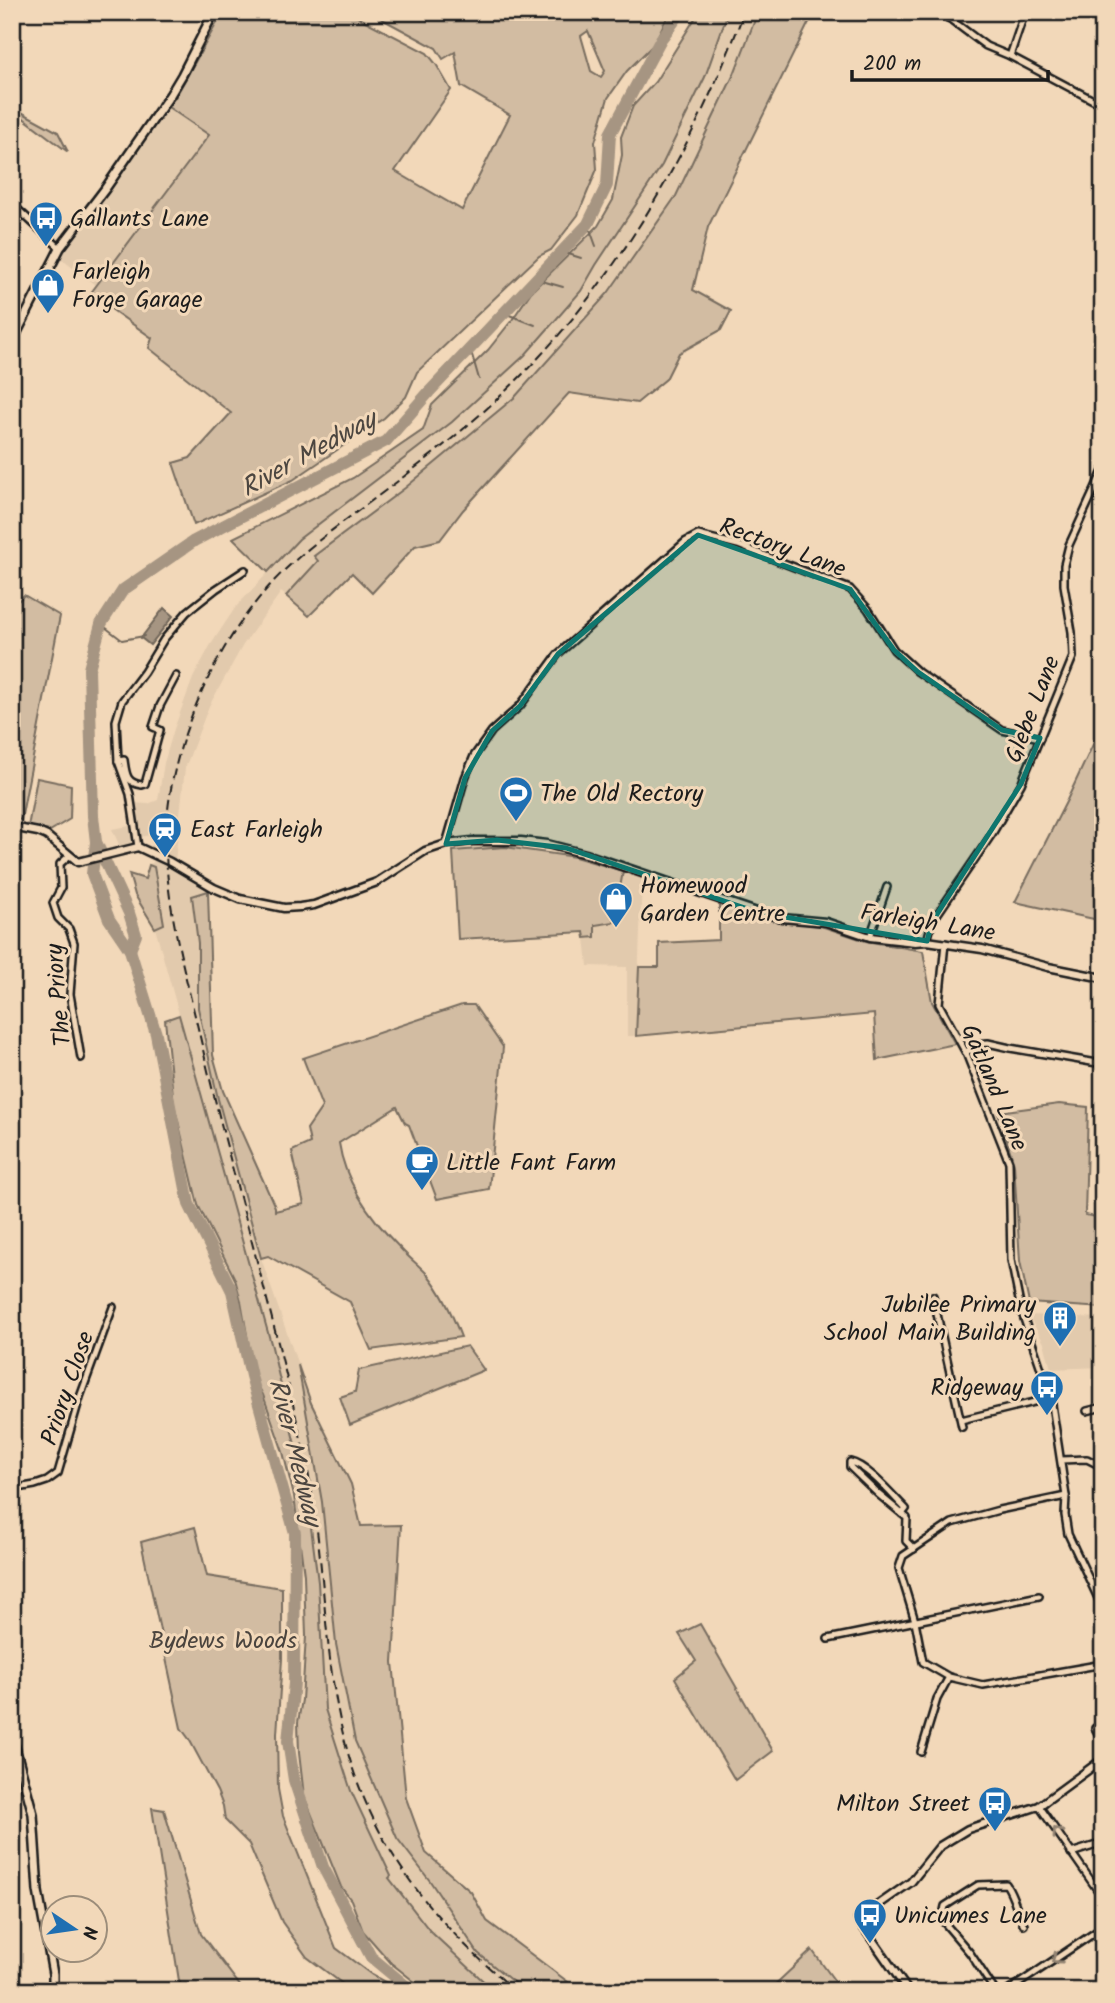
<svg xmlns="http://www.w3.org/2000/svg" width="1115" height="2003" viewBox="0 0 1115 2003" font-family="Kalam,sans-serif">
  <style>
    .built { fill: #e2caad }
    .green { fill: #d2bca2; stroke: #776c5f; stroke-width: 2; fill-rule: evenodd }
    .water { fill: #a69582; stroke: #6f6559; stroke-width: 2 }
    .lines { fill: none; stroke-linecap: round; stroke-linejoin: round }
    .stream { stroke: #6f6559; stroke-width: 2 }
    .river { stroke: #a69582; stroke-width: 12 }
    .minor-casing { stroke: #1c1c1c; stroke-width: 10 }
    .tertiary-casing { stroke: #1c1c1c; stroke-width: 11 }
    .secondary-casing { stroke: #1c1c1c; stroke-width: 12 }
    .minor { stroke: #f2d8b9; stroke-width: 5 }
    .tertiary { stroke: #f2d8b9; stroke-width: 6 }
    .secondary { stroke: #f2d8b9; stroke-width: 7 }
    .rail { stroke: #1c1c1c; stroke-width: 2; stroke-dasharray: 10 5; stroke-linecap: butt }
    .oneway { stroke: #928372 }
    .marked { fill: #0f766e; fill-opacity: 0.2; stroke: #0f766e; stroke-width: 5; stroke-linejoin: round }
    .labels { text-anchor: middle; stroke-width: 6; stroke-linejoin: round; paint-order: stroke }
    .poi-label { font-size: 24px; fill: #1c1c1c; stroke: #f2d8b9; text-anchor: start }
    .street-label { font-size: 24px; fill: #1c1c1c; stroke: #f2d8b9 }
    .park-label { font-size: 24px; fill: #4a443e; stroke: #f2d8b9 }
    .water-label { font-size: 26px; font-style: italic; fill: #4c4640; stroke: #f2d8b9 }
  </style>
  <rect width="100%" height="100%" fill="#f2d8b9"/>
  <filter id="ink" filterUnits="userSpaceOnUse"><feTurbulence type="fractalNoise" baseFrequency=".0143" numOctaves="2"/><feDisplacementMap in="SourceGraphic" scale="14" xChannelSelector="R" yChannelSelector="G"/><feConvolveMatrix kernelMatrix="1 2 1 2 8 2 1 2 1" color-interpolation-filters="sRGB"/></filter>
  <g filter="url(#ink)">
    <!-- built -->
    <g class="built">
      <polygon points="728,12 758,12 734,74 676,196 608,293 515,397 405,488 315,556 319,560 286,596 281,592 243,645 209,706 185,768 175,861 153,849 150,835 140,837 133,844 121,849 112,829 135,825 133,803 148,804 158,800 164,763 174,729 193,678 210,646 235,608 299,539 452,422 525,355 581,291 596,265 662,165 705,77"/>
      <polygon points="168,107 209,134 95,285 60,258"/>
      <polygon points="156,860 208,891 213,1055 218,1099 261,1258 298,1365 322,1502 336,1644 355,1741 397,1838 430,1881 478,1953 524,1991 494,1991 430,1931 388,1878 351,1814 315,1705 321,1652 318,1582 307,1496 272,1347 155,928 145,879 149,865"/>
      <polygon points="623,871 642,879 636,1036 627,1036 627,967 588,966 585,938 595,936 594,925 614,922"/>
      <polygon points="1028,1315 1103,1318 1103,1367 1051,1369 1044,1343"/>
    </g>
    <!-- green -->
    <g class="green">
      <path d="M223 12H348L427 53 436 64 451 90 395 171 462 210 510 115 461 86 455 52 443 59 436 48 369 12H595L606 16 607 12H670L653 45 627 71 608 98 595 142 597 169 578 215 551 250 539 256 417 372 406 397 384 418 293 480 194 525 173 463 190 458 231 413 149 348 152 338 90 294 209 135 168 107 176 96ZM588 31 605 71 601 77 591 71 581 36Z"/>
      <polygon points="699,12 728,12 705,77 662,165 596,265 581,291 525,355 452,422 299,539 268,572 233,538 353,478 423,430 432,405 488,350 512,320 531,292 598,226 613,200 622,155 621,137 633,106 655,82"/>
      <polygon points="758,12 814,12 708,227 693,290 731,311 721,330 679,353 666,379 637,403 569,393 463,510 440,540 415,546 372,593 352,573 309,616 286,596 318,561 314,556 405,488 515,397 608,293 676,196 734,74"/>
      <polygon points="12,107 58,132 68,152 18,114 12,123"/>
      <polygon points="24,595 60,616 21,820 12,818 12,607"/>
      <polygon points="1103,723 1103,921 1015,902 1067,800"/>
      <polygon points="37,778 71,785 70,819 50,831 28,827"/>
      <polygon points="505,847 575,857 623,871 614,922 595,925 595,937 585,938 584,932 458,939 453,851"/>
      <polygon points="149,865 154,867 164,924 155,928 135,895 129,874 145,879"/>
      <path d="M208 891 213 1055 223 1091 275 1207V1211L304 1204 292 1151 310 1143 307 1129 322 1107 303 1058 462 1005H474L503 1047 489 1189 437 1199 409 1125 405 1123 397 1107 339 1143C345 1184 372 1220 401 1249 409 1258 420 1266 428 1275 443 1293 453 1316 461 1337L371 1350 350 1302 268 1256 261 1258 218 1099 198 1008V943L192 896Z"/>
      <polygon points="719,905 765,919 821,926 866,941 923,951 932,1002 955,1044 877,1060 874,1014 636,1036 639,967 659,967 659,943 719,940"/>
      <polygon points="179,1015 272,1347 307,1496 318,1582 325,1709 351,1791 391,1876 389,1878 430,1931 494,1991 426,1991 391,1963 363,1931 351,1900 341,1887 304,1796 299,1753 298,1722 302,1700 306,1636 304,1575 294,1496 283,1452 263,1395 255,1380 241,1301 235,1279 198,1205 174,1104 165,1020"/>
      <polygon points="1059,1104 1088,1107 1085,1215 1103,1218 1103,1308 1029,1303 1020,1261 1014,1164 998,1112"/>
      <polygon points="467,1346 484,1370 350,1425 340,1397 355,1392 359,1370"/>
      <polygon points="298,1365 311,1403 351,1484 361,1526 401,1525 393,1662 406,1798 426,1853 471,1892 487,1921 580,1991 524,1991 478,1953 430,1881 397,1838 355,1741 336,1644 322,1502"/>
      <polygon points="195,1527 207,1576 282,1588 282,1659 277,1734 278,1789 283,1816 336,1948 372,1975 401,1991 352,1991 307,1957 282,1922 249,1844 225,1820 223,1806 217,1791 189,1739 181,1728 141,1542"/>
      <polygon points="700,1624 773,1751 735,1780 675,1678 696,1661 679,1634"/>
      <polygon points="152,1808 164,1810 201,1934 244,1991 185,1991 179,1981"/>
      <polygon points="812,1950 842,1991 768,1991"/>
    </g>
    <!-- water -->
    <polygon class="water" points="164,608 173,616 150,645 141,638"/>
    <g class="lines">
      <!-- stream -->
      <g class="stream">
        <polyline points="588,224 596,246"/>
        <polyline points="562,252 581,258"/>
        <polyline points="535,279 563,287"/>
        <polyline points="504,313 535,325"/>
        <polyline points="470,348 479,379"/>
        <polyline points="101,624 122,640 144,636"/>
      </g>
      <!-- river -->
      <g class="river">
        <polyline points="97,844 129,913 136,935 130,950"/>
        <polyline points="412,1991 371,1957 323,1867 294,1780 288,1741 294,1683 295,1533 251,1376 232,1291 189,1204 156,1034 130,950 109,919 92,874 96,842 93,816 89,669 101,624 123,590 194,541 386,441 429,392 588,224 607,185 610,134 661,39 681,12"/>
      </g>
      <!-- minor casing -->
      <g class="minor-casing">
        <g id="minor">
          <polyline points="936,12 950,19 986,46 1010,56 1093,100 1103,103"/>
          <polyline points="1010,56 1025,12"/>
          <polyline points="12,204 60,248"/>
          <path d="M118 761 124 760C126 774 126 783 142 785L145 784 160 730 153 727 160 706 176 676"/>
          <polyline points="446,844 465,778 474,756 492,731 520,706 558,654 685,542 698,535 738,545 850,589 868,609 894,650 918,672 1002,730 1040,738"/>
          <polyline points="138,847 130,794 118,761 116,721 122,701 144,672 164,639 187,612 216,589 245,570"/>
          <polyline points="69,856 60,864 61,888 53,903 58,918 69,929 74,943 70,994 81,1058"/>
          <polyline points="870,937 887,887"/>
          <polyline points="927,941 932,922 992,834 1021,784 1073,657 1072,632 1064,585 1064,565 1069,545 1103,471"/>
          <polyline points="945,943 939,1004 966,1053 1009,1162 1011,1260 1021,1310 1051,1398 1066,1496 1065,1515 1068,1534 1103,1609"/>
          <polyline points="966,1053 975,1044 988,1043 1010,1048 1103,1064"/>
          <polyline points="1098,1172 1103,1173"/>
          <polyline points="933,1296 962,1427"/>
          <polyline points="1087,1411 1103,1407"/>
          <polyline points="961,1420 1051,1398"/>
          <polyline points="1061,1460 1087,1459 1103,1467"/>
          <polyline points="12,1489 35,1485 47,1481 58,1473 80,1397 113,1307"/>
          <polyline points="1066,1496 999,1510 952,1523 903,1556 899,1568 915,1621 923,1662 949,1677 983,1685 1103,1664"/>
          <polyline points="1099,1505 1103,1503"/>
          <path d="M902 1514 906 1509C893 1496 867 1465 850 1462V1467L878 1494 907 1518 906 1541 914 1549"/>
          <polyline points="828,1639 1039,1596"/>
          <polyline points="1095,1728 1103,1742"/>
          <polyline points="921,1752 937,1699 949,1677"/>
          <polyline points="1039,1806 1103,1898"/>
          <polyline points="1071,1853 1103,1843"/>
          <path d="M995 1991 970 1953 942 1920 945 1906 978 1885 1006 1884C1015 1897 1016 1911 1024 1925"/>
          <polyline points="1008,1991 1103,1927"/>
        </g>
      </g>
      <!-- tertiary casing -->
      <g class="tertiary-casing">
        <g id="tertiary">
          <polyline points="12,827 38,832 47,836 78,862 138,847 170,862 214,888 240,899 284,908 300,907 314,905 377,882 425,851 446,844 472,841 521,841 547,844 586,854 760,913 782,918 826,922 870,937 915,942 927,941 982,949 1048,967 1103,978"/>
          <polyline points="908,1991 858,1919 911,1882 940,1846 968,1829 1039,1806 1103,1759"/>
        </g>
      </g>
      <!-- secondary casing -->
      <g class="secondary-casing">
        <g id="secondary">
          <polyline points="12,342 60,248 105,189 170,95 182,75 214,12"/>
          <polyline points="12,1736 33,1814 38,1891 53,1974 53,1991"/>
        </g>
      </g>
      <!-- minor -->
      <use href="#minor" class="minor"/>
      <!-- tertiary -->
      <use href="#tertiary" class="tertiary"/>
      <!-- secondary -->
      <use href="#secondary" class="secondary"/>
      <!-- rail -->
      <path class="rail" d="M516 1991C442 1929 388 1867 355 1775 321 1678 328 1572 308 1472 278 1327 234 1185 201 1041 186 976 165 905 166 839 167 790 180 740 200 696 221 648 251 601 290 565 315 542 343 522 370 502 413 470 455 438 494 402 609 296 690 157 744 12"/>
    </g>
    <!-- one-way arrows -->
    <defs><path id="oneway-chevron" d="M-2-3.5L2.5 0L-2 3.5" fill="none" stroke-width="1.6" stroke-linecap="round" stroke-linejoin="round" transform="scale(1.75)"/></defs>
    <g class="oneway">
      <use href="#oneway-chevron" transform="translate(1057 1832) rotate(-125)"/>
      <use href="#oneway-chevron" transform="translate(1056 1959) rotate(145)"/>
    </g>
  </g>
  <!-- marked area -->
  <path class="marked" d="M698 535 850 589 894 650 918 672 1002 730 1040 738 1021 784 932 922 927 941 760 913 566 848 497 840 446 844 465 778 492 731 520 706 558 654Z"/>
  <!-- icons -->
  <defs>
    <g id="bus-pin" transform="scale(1.75)"><path d="M0 17L-7.5 6A9.5 9.5 0 1 1 7.5 6Z" fill="#1f6fb2" stroke="#f2d8b9"/><path d="M-5-6H5V4H4V6H2V4H-2V6H-4V4H-5ZM-3.5-4V0h7V-4ZM-3.5 1.2v1.5H-2V1.2ZM2 1.2v1.5H3.5V1.2Z" fill="#fff"/></g>
    <g id="shop-pin" transform="scale(1.75)"><path d="M0 17L-7.5 6A9.5 9.5 0 1 1 7.5 6Z" fill="#1f6fb2" stroke="#f2d8b9"/><path d="M-5-2.5h2.3a2.7 3.5 0 0 1 5.4 0H5L5.5 6h-11ZM-1.5-2.5h3a1.5 2.3 0 0 0-3 0Z" fill="#fff"/></g>
    <g id="stadium-pin" transform="scale(1.75)"><path d="M0 17L-7.5 6A9.5 9.5 0 1 1 7.5 6Z" fill="#1f6fb2" stroke="#f2d8b9"/><path d="M0-5a6.5 5 0 1 0 0 10a6.5 5 0 1 0 0-10ZM-3.5-1.8h7v3.6h-7Z" fill="#fff"/></g>
    <g id="station-pin" transform="scale(1.75)"><path d="M0 17L-7.5 6A9.5 9.5 0 1 1 7.5 6Z" fill="#1f6fb2" stroke="#f2d8b9"/><path d="M-3-6H3Q5-6 5-4V2Q5 4 3 4L4.5 6H3L1.5 4h-3L-3 6H-4.5L-3 4Q-5 4-5 2V-4Q-5-6-3-6ZM-3.5-4v3h7v-3ZM-3.5 1v1.5H-2V1ZM2 1v1.5H3.5V1Z" fill="#fff"/></g>
    <g id="cafe-pin" transform="scale(1.75)"><path d="M0 17L-7.5 6A9.5 9.5 0 1 1 7.5 6Z" fill="#1f6fb2" stroke="#f2d8b9"/><path d="M-5.5-4.5H6V0H3Q3 3.5 0 3.5H-2.5Q-5.5 3.5-5.5 0ZM3-3.2v2h1.7v-2ZM-6 4.5H4V6H-6Z" fill="#fff"/></g>
    <g id="building-pin" transform="scale(1.75)"><path d="M0 17L-7.5 6A9.5 9.5 0 1 1 7.5 6Z" fill="#1f6fb2" stroke="#f2d8b9"/><path d="M-4-6H4V6H1V3H-1V6H-4ZM-2.5-4.3h1.7v1.8h-1.7ZM.8-4.3h1.7v1.8H.8ZM-2.5-1h1.7V.8h-1.7ZM.8-1h1.7V.8H.8Z" fill="#fff"/></g>
  </defs>
  <g fill-rule="evenodd">
    <use href="#bus-pin" x="46" y="218"/>
    <use href="#shop-pin" x="48" y="285"/>
    <use href="#stadium-pin" x="516" y="793"/>
    <use href="#station-pin" x="165" y="829"/>
    <use href="#shop-pin" x="616" y="899"/>
    <use href="#cafe-pin" x="422" y="1162"/>
    <use href="#building-pin" x="1060" y="1318"/>
    <use href="#bus-pin" x="1047" y="1387"/>
    <use href="#bus-pin" x="995" y="1803"/>
    <use href="#bus-pin" x="870" y="1915"/>
  </g>
  <g class="labels">
    <!-- poi labels -->
    <g class="poi-label">
      <text x="70" y="226">Gallants Lane</text>
      <text x="72" y="279">Farleigh<tspan x="72" dy="28">Forge Garage</tspan></text>
      <text x="540" y="801">The Old Rectory</text>
      <text x="190" y="837">East Farleigh</text>
      <text x="640" y="893">Homewood<tspan x="640" dy="28">Garden Centre</tspan></text>
      <text x="446" y="1170">Little Fant Farm</text>
      <text x="1036" y="1312" text-anchor="end">Jubilee Primary<tspan x="1036" dy="28">School Main Building</tspan></text>
      <text x="1023" y="1395" text-anchor="end">Ridgeway</text>
      <text x="970" y="1811" text-anchor="end">Milton Street</text>
      <text x="894" y="1923">Unicumes Lane</text>
    </g>
    <!-- street labels -->
    <g class="street-label">
      <text transform="translate(783 547) rotate(20)" y="8">Rectory Lane</text>
      <text transform="translate(1032 709) rotate(-69)" y="8">Glebe Lane</text>
      <text transform="translate(928 922) rotate(9)" y="8">Farleigh Lane</text>
      <text transform="translate(58 995) rotate(-95)" y="8">The Priory</text>
      <text transform="translate(995 1087) rotate(67)" y="8">Gatland Lane</text>
      <text transform="translate(67 1388) rotate(-71)" y="8">Priory Close</text>
    </g>
    <!-- park labels -->
    <g class="park-label">
      <text x="223" y="1648">Bydews Woods</text>
    </g>
    <!-- water labels -->
    <g class="water-label">
      <text transform="translate(308 453) rotate(-29)" y="9">River Medway</text>
      <text transform="translate(296 1452) rotate(76)" y="9">River Medway</text>
    </g>
  </g>
  <!-- margin -->
  <rect width="1115" height="2003" fill="none" stroke="#f2d8b9" stroke-width="42"/>
  <rect x="21" y="21" width="1073" height="1961" fill="none" stroke="#1c1c1c" stroke-width="2.5" filter="url(#ink)"/>
  <!-- north arrow -->
  <g transform="translate(74 1929) rotate(103)"><circle r="33" fill="#f2d8b9" stroke="#9c8d7a" stroke-width="2"/>
  <path d="M0-5L12 26L0 18L-12 26Z" fill="#1f6fb2"/>
  <text y="-10" font-size="19" font-weight="bold" text-anchor="middle" fill="#1c1c1c">N</text>
  </g>
  <!-- scale -->
  <path d="M852 70v10h196v-10" fill="none" stroke="#1c1c1c" stroke-width="3.5"/>
  <text x="863" y="70" font-size="21" fill="#1c1c1c" stroke="#f2d8b9" stroke-width="5" paint-order="stroke">200 m</text>
</svg>
